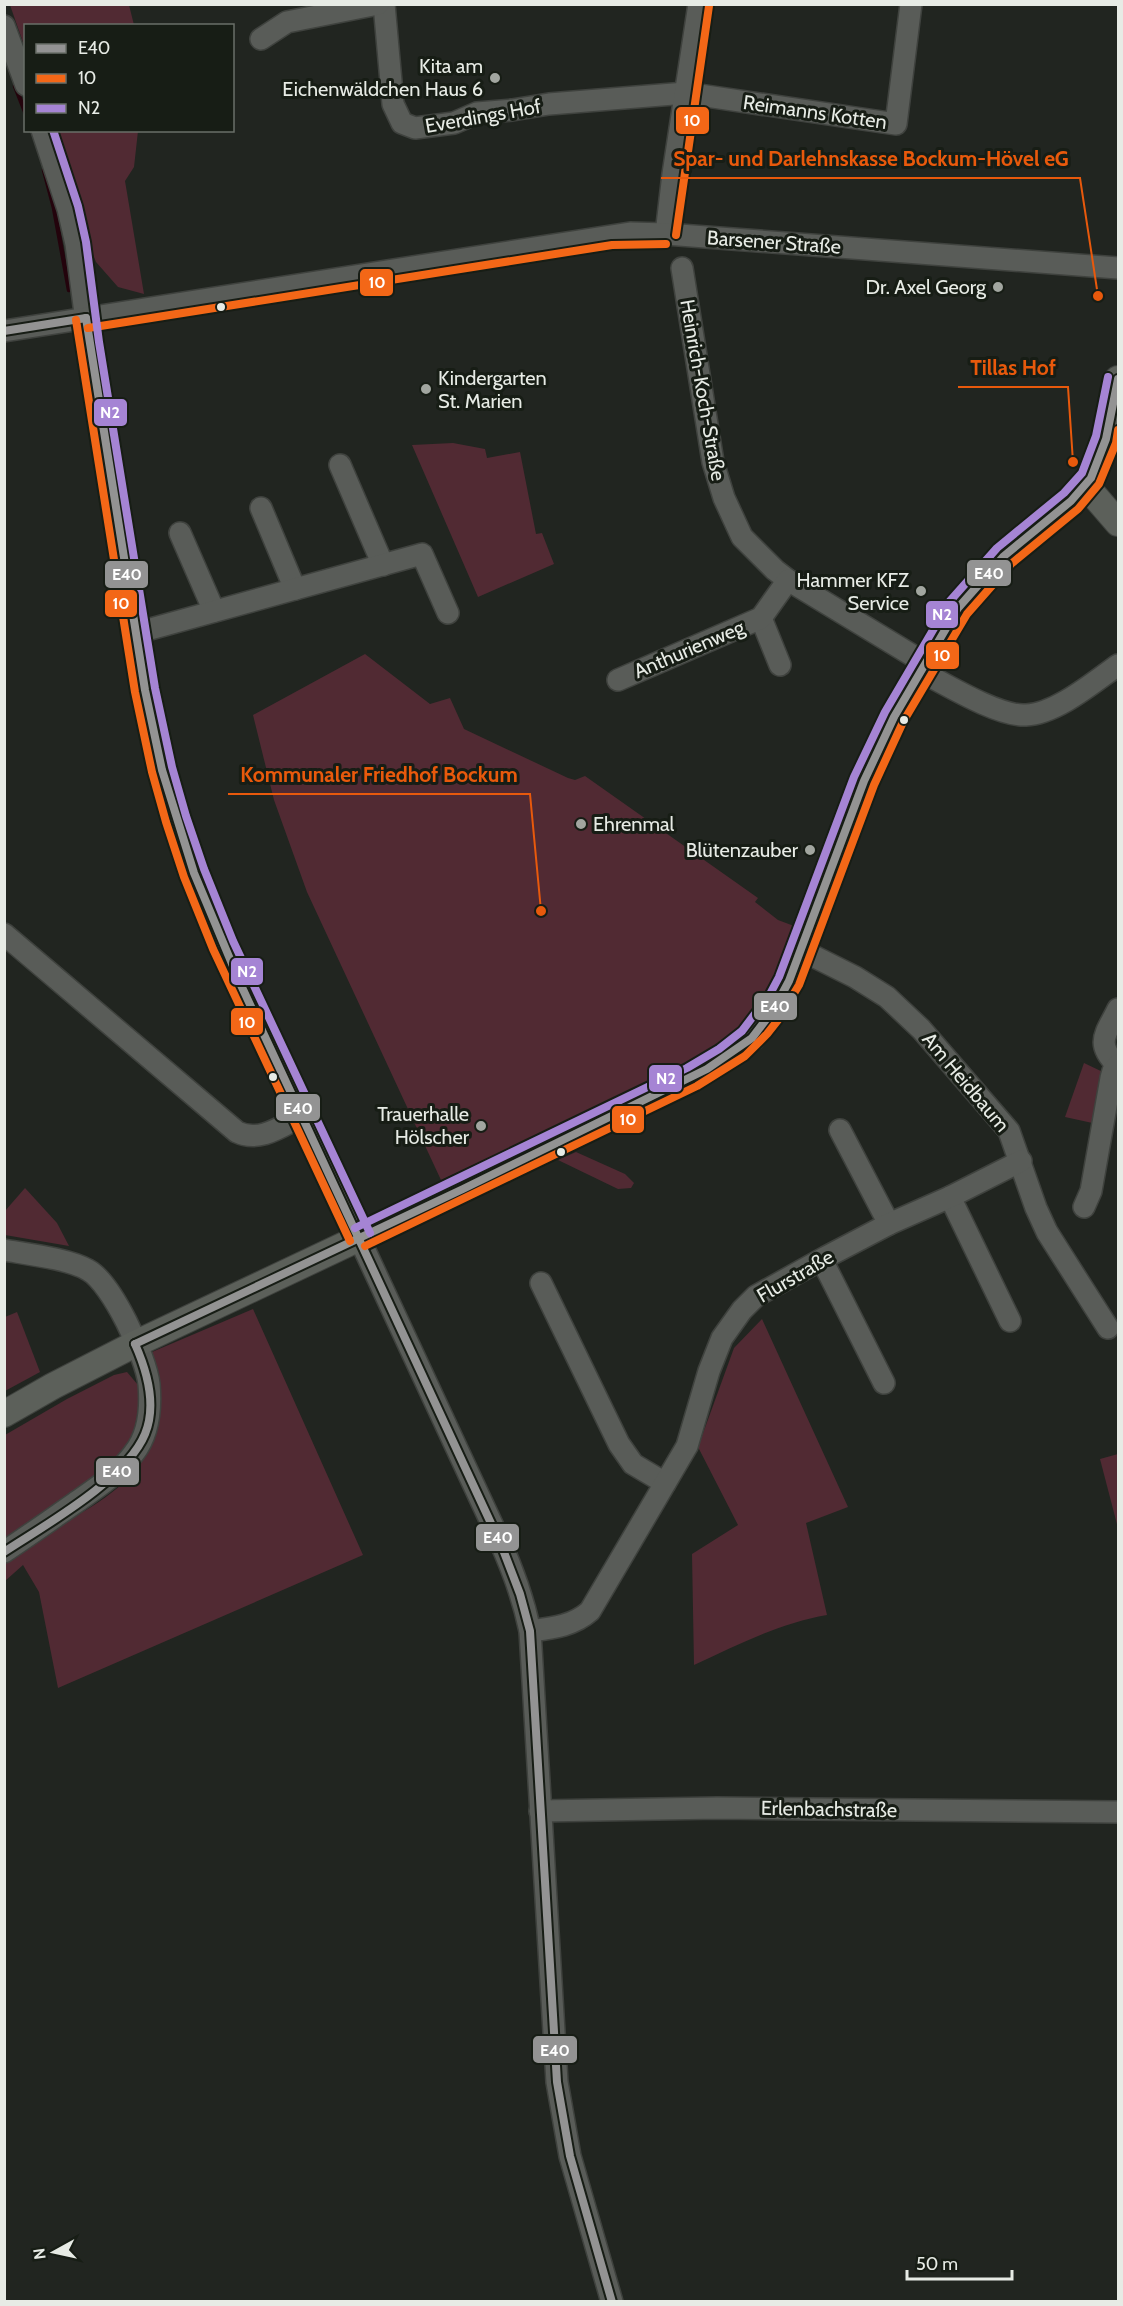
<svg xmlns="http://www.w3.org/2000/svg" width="1123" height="2306" viewBox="0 0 1123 2306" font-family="Cabin,sans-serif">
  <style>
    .green { fill: #512a33 }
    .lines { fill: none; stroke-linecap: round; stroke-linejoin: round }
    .stream { stroke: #23030c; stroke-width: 4.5 }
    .minor-casing { stroke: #3f423e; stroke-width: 24 }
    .major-casing { stroke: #3f423e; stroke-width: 28 }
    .minor { stroke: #595c58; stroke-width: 21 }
    .major { stroke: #5c605a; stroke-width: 26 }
    .bus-1-casing { stroke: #171d15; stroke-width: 12 }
    .bus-2-casing { stroke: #171d15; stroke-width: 12 }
    .bus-3-casing { stroke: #171d15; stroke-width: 12 }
    .bus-1 { stroke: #939393; stroke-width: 8 }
    .bus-2 { stroke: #f36717; stroke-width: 8 }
    .bus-3 { stroke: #a584d4; stroke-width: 8 }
    .poi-dot { fill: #a2a6a0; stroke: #171d15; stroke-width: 2 }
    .bus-dot { fill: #e7ebe5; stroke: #171d15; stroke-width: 2 }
    .labels { text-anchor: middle; stroke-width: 6; stroke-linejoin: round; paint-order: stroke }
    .poi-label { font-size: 20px; fill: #e7ebe5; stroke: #171d15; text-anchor: end }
    .street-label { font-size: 20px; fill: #e7ebe5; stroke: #171d15 }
    .leader { fill: none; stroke: #e8590c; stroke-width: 2 }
    .callout-dot { fill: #e8590c; stroke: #171d15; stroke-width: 2 }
    .callout-label { font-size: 21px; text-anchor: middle; font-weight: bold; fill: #e8590c; stroke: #171d15; stroke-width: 6; stroke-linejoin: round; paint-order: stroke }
    .line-badge { stroke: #171d15; stroke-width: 2 }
    .badge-label { font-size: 16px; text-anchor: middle; font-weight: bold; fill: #fff }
  </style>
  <rect width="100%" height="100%" fill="#212520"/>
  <!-- green -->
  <g class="green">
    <polygon points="10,5 129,5 134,25 26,26 25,48"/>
    <polygon points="55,131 138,131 134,167 125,181 144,294 118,287 96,262 87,240 80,203"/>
    <polygon points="453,443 485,449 487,458 520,452 536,534 542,533 554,564 478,597 412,445"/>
    <polygon points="365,654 430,704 450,698 464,729 568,778 575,780 585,776 758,898 755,902 778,920 794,926 767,994 735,1034 680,1068 441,1180 307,892 274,800 253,715"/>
    <polygon points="1084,1063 1105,1073 1097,1124 1065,1117"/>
    <polygon points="576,1152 625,1174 634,1183 631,1188 618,1189 558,1160"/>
    <polygon points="25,1188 57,1223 69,1246 5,1235 5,1211"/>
    <path d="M253 1309 363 1555 58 1688 39 1592 23 1565 5 1581V1560C50 1523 139 1498 153 1435 158 1415 155 1373 152 1352Z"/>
    <polygon points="17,1312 40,1372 5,1391 5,1317"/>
    <path d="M762 1319 848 1507 806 1523 827 1615C780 1623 737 1645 694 1665L692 1554 738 1525 698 1447 734 1348Z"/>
    <polygon points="127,1372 138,1385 138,1409 134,1432 126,1455 5,1542 5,1435 67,1399 114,1375"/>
    <polygon points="1118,1454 1118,1528 1100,1459"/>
  </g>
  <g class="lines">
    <!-- stream -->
    <g class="stream">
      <polyline points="15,86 26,114"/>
      <polyline points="44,170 54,208 69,290"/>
    </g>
    <!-- minor casing -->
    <g class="minor-casing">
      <g id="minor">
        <polyline points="384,4 393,104 402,123 415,128 454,123 477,113 512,110 549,104 686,93 896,124 911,4"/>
        <polyline points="4,26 26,85"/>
        <polyline points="261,39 287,22 378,4"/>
        <path d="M42 130 68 209 76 244 89 344 153 729 176 819 194 873 223 945 497 1535C512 1567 523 1597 530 1631L557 2082 570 2156 612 2302"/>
        <polyline points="666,234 673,174 699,4"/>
        <polyline points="682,268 713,462 724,498 742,537 775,570 788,580 925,663"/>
        <polyline points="4,331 630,233 666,234 1118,268"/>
        <polyline points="340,465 383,565"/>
        <polyline points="261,508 295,589"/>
        <polyline points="180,533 214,611"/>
        <polyline points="761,618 780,665"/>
        <polyline points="136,633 422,554 448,613"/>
        <path d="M920 671C945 684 999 717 1026 715 1056 714 1094 682 1118 665"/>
        <polyline points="618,680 761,618 788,580"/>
        <path d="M4 934 237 1132C260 1143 282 1126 302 1116"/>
        <polyline points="801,950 855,977 887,997 921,1029 1009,1131 1036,1208 1047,1232 1108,1328"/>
        <path d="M1118 1066C1094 1043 1106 1034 1118 1009"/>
        <polyline points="840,1130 889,1224"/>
        <polyline points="950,1197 1010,1321"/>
        <polyline points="1084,1207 1091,1191 1111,1078 1113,1071 1118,1065"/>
        <path d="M4 1250C27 1254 70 1259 88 1270 112 1283 146 1357 149 1384 151 1407 149 1434 134 1453 119 1474 96 1488 75 1503 52 1519 28 1536 4 1552"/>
        <polyline points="822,1260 884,1383"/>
        <polyline points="541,1283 619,1444 633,1464 665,1483"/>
        <path d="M530 1631C553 1628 573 1626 590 1611L687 1446 709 1371 722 1338 742 1310 756 1296 826 1257 889 1224 950 1197 1021 1161"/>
        <polyline points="540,1811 717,1808 1118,1812"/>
      </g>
    </g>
    <!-- major casing -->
    <g class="major-casing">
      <g id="major">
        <polyline points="1086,486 1118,523"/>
        <polyline points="4,1414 53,1386 135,1344 463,1189 707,1069 752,1038 774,1009 789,981 864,781 878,748 894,717 958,608 1004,556 1071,501 1091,478 1106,439 1118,379"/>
      </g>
    </g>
    <!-- minor -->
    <use href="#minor" class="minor"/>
    <!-- major -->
    <use href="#major" class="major"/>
    <!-- bus-1 casing -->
    <g class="bus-1-casing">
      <g id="bus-1">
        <polyline points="86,318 145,690 162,770 194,873 240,983 502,1547 520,1594 530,1631 557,2082 570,2156 612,2302"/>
        <polyline points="4,331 86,318"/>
        <polyline points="135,1344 463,1189 707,1069 752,1038 774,1009 789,981 864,781 894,717 958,608 1004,556 1071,501 1091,478 1106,439 1118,379"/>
        <path d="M4 1552C45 1525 126 1480 145 1434 157 1405 147 1371 135 1344"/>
      </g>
    </g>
    <!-- bus-2 casing -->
    <g class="bus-2-casing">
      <g id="bus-2">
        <polyline points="676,235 709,6"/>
        <polyline points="76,320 135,692 152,772 166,822 184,877 213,949 350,1241"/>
        <polyline points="88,328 612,245 666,244"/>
        <polyline points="365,1246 697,1086 745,1056 767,1034 778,1020 799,985 874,785 903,722 967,614 1011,564 1078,509 1099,484 1116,443 1118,430"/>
      </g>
    </g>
    <!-- bus-3 casing -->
    <g class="bus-3-casing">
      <g id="bus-3">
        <polyline points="53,130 78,206 86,242 99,342 155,688 172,767 186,816 204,869 233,941 370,1233"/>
        <polyline points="355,1228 687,1068 719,1049 742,1031 770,994 779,977 854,777 885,712 950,601 997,548 1064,493 1082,473 1096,436 1108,377"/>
      </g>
    </g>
    <!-- bus-1 -->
    <use href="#bus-1" class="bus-1"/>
    <!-- bus-2 -->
    <use href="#bus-2" class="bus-2"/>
    <!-- bus-3 -->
    <use href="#bus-3" class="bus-3"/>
  </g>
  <!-- markers -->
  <g class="poi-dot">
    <circle cx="495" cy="78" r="6"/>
    <circle cx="998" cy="287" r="6"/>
    <circle cx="426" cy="389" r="6"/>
    <circle cx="921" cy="591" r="6"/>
    <circle cx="581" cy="824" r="6"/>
    <circle cx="810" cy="850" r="6"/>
    <circle cx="481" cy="1126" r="6"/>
  </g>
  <g class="bus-dot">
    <circle cx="221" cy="307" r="5"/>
    <circle cx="904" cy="720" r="5"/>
    <circle cx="273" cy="1077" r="5"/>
    <circle cx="561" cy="1152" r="5"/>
  </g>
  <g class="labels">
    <!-- poi labels -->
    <g class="poi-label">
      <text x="483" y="73">Kita am<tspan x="483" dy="23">Eichenwäldchen Haus 6</tspan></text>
      <text x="986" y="294">Dr. Axel Georg</text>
      <text x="438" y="385" text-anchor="start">Kindergarten<tspan x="438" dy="23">St. Marien</tspan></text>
      <text x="909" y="587">Hammer KFZ<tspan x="909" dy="23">Service</tspan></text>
      <text x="593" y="831" text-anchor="start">Ehrenmal</text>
      <text x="798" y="857">Blütenzauber</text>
      <text x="469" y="1121">Trauerhalle<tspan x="469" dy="23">Hölscher</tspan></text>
    </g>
    <!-- street labels -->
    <g class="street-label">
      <text transform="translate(815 112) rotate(8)" y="7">Reimanns Kotten</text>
      <text transform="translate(483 116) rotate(-10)" y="7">Everdings Hof</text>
      <text transform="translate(774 242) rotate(4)" y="7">Barsener Straße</text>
      <text transform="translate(703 390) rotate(80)" y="7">Heinrich-Koch-Straße</text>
      <text transform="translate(689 649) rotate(-23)" y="7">Anthurienweg</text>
      <text transform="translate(966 1082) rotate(50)" y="7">Am Heidbaum</text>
      <text transform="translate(795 1276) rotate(-30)" y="7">Flurstraße</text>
      <text transform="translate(829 1809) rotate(1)" y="7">Erlenbachstraße</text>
    </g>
  </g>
  <!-- callouts -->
  <path class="leader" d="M1098 296L1080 178H661M1073 462L1068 387H958M541 911L530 794H228"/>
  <g class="callout-dot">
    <circle cx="1098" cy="296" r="6"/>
    <circle cx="1073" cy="462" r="6"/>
    <circle cx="541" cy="911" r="6"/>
  </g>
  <g class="callout-label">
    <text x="871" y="166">Spar- und Darlehnskasse Bockum-Hövel eG</text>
    <text x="1013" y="375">Tillas Hof</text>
    <text x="379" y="782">Kommunaler Friedhof Bockum</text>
  </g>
  <g class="line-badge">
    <rect x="675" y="106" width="35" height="29" rx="6" fill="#f36717"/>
    <rect x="359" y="268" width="35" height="29" rx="6" fill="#f36717"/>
    <rect x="93" y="398" width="35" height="29" rx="6" fill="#a584d4"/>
    <rect x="966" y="559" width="46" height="28" rx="6" fill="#939393"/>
    <rect x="104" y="560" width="45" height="29" rx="6" fill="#939393"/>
    <rect x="104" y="589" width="34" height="29" rx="6" fill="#f36717"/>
    <rect x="925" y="600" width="34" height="29" rx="6" fill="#a584d4"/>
    <rect x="925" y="641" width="35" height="29" rx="6" fill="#f36717"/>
    <rect x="230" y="957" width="34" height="29" rx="6" fill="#a584d4"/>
    <rect x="753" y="992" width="45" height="29" rx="6" fill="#939393"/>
    <rect x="230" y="1007" width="34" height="29" rx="6" fill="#f36717"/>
    <rect x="648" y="1064" width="35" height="29" rx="6" fill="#a584d4"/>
    <rect x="275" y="1093" width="46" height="29" rx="6" fill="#939393"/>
    <rect x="611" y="1105" width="34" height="29" rx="6" fill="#f36717"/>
    <rect x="95" y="1457" width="45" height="29" rx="6" fill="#939393"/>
    <rect x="475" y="1523" width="45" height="29" rx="6" fill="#939393"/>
    <rect x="532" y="2035" width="46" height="29" rx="6" fill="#939393"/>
  </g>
  <g class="badge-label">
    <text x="692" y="126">10</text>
    <text x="377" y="288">10</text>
    <text x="110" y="418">N2</text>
    <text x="989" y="579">E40</text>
    <text x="127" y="580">E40</text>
    <text x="121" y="609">10</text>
    <text x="942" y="620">N2</text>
    <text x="942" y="661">10</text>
    <text x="247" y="977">N2</text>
    <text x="775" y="1012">E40</text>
    <text x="247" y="1028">10</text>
    <text x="666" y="1084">N2</text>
    <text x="298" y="1114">E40</text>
    <text x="628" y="1125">10</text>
    <text x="117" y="1477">E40</text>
    <text x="498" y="1543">E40</text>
    <text x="555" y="2056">E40</text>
  </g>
  <!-- border -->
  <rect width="1123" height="2306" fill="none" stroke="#e7ebe5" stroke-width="12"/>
  <!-- legend -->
  <rect x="24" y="24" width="210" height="108" fill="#171d15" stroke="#6a6f68" stroke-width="1.5"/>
  <rect x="36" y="44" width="30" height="9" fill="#939393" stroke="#6a6f68" stroke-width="1.5"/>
  <text x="78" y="54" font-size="18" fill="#e7ebe5">E40</text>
  <rect x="36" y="74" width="30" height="9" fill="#f36717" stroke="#6a6f68" stroke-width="1.5"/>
  <text x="78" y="84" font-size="18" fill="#e7ebe5">10</text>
  <rect x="36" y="104" width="30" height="9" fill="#a584d4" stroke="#6a6f68" stroke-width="1.5"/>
  <text x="78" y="114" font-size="18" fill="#e7ebe5">N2</text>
  <!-- north arrow -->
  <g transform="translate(54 2252) rotate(262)" stroke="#171d15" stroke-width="4.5" paint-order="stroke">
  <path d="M0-4.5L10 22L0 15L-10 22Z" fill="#e7ebe5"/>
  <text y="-9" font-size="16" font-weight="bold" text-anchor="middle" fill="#e7ebe5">N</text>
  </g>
  <!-- scale -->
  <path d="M907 2270v9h105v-9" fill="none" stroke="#e7ebe5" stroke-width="3"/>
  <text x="916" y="2270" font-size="18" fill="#e7ebe5" stroke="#171d15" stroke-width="4.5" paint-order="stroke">50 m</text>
</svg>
